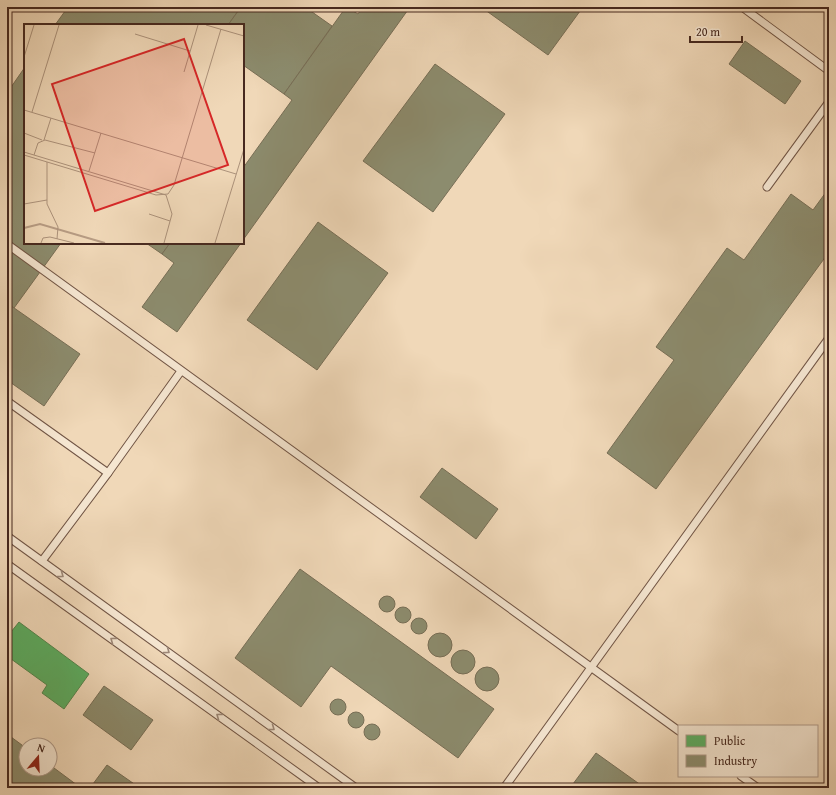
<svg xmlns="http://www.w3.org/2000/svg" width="836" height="795" viewBox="0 0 836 795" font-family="'Gentium Book Plus',serif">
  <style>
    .public { fill: #5aae61; stroke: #54864d }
    .industry { fill: #8c8c6e; stroke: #776e56 }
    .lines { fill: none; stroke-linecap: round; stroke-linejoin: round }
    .service-casing { stroke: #715545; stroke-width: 9 }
    .service { stroke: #f5e6d1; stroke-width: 7 }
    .oneway { stroke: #9e8878 }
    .inset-river { fill: none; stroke: #b79c84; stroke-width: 2 }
    .inset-road { fill: none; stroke: #ac927b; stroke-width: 1 }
    .view { fill: #d62828; fill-opacity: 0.15; stroke: #d62828; stroke-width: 2 }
    .inset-edge { fill: none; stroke: #47291f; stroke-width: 2 }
  </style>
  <rect width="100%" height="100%" fill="#f0d8b8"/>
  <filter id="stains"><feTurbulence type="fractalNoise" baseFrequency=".005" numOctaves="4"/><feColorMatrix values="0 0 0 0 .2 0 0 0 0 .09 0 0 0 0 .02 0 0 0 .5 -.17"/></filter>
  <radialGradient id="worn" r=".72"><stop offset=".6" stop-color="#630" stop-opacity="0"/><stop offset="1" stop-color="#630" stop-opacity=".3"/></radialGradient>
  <!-- public -->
  <polygon class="public" points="19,622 89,674 64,709 42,693 47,685 7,656 7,637"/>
  <!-- industry -->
  <g class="industry">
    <polygon points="68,7 241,7 228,25 55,25"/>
    <polygon points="241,7 305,7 332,26 284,94 243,65 243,25 228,25"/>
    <polygon points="346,7 358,14 363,7 410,7 243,240 243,168 292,100 284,94"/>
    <polygon points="481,7 583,7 548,55"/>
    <polygon points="745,41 801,81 785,104 729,64"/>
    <polygon points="435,64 505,114 433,212 363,161"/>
    <polygon points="25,67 25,243 61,243 14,308 7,303 7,93"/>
    <polygon points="829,188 829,252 656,489 607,453 674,360 656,347 727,248 744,260 791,194 813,210"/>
    <polygon points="318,222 388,273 317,370 247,320"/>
    <polygon points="146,243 170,243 162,254"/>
    <polygon points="170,243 241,243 177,332 142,307 174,263 162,254"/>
    <polygon points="7,303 80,354 44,406 7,380"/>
    <polygon points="442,468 498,509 476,539 420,497"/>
    <polygon points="300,569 494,709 458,758 331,666 301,707 235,658"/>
    <circle cx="387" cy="604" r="8"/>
    <circle cx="403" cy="615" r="8"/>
    <circle cx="419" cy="626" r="8"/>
    <circle cx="440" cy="645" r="12"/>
    <circle cx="463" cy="662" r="12"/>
    <circle cx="487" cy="679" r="12"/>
    <polygon points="104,686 153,720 131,750 83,715"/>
    <circle cx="338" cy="707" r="8"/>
    <circle cx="356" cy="720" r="8"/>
    <circle cx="372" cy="732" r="8"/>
    <polygon points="7,734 26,748 26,769 50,769 50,765 81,788 7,788"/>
    <polygon points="596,753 645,788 570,788"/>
    <polygon points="107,765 140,788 90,788"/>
  </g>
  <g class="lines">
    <!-- service casing -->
    <g class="service-casing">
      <g id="service">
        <polyline points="742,7 829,71"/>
        <polyline points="767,187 829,102"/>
        <polyline points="7,244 679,731"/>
        <polyline points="7,401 108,473"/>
        <polyline points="7,536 356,788"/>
        <polyline points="42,561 108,473 181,371"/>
        <polyline points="7,564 319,788"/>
        <polyline points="741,776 758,788"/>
        <polyline points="504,788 829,338"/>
      </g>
    </g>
    <!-- service -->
    <use href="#service" class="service"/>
  </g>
  <!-- one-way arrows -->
  <defs><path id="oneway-chevron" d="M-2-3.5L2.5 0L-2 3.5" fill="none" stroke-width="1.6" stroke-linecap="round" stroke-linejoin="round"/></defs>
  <g class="oneway">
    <use href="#oneway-chevron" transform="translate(61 575) rotate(36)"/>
    <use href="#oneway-chevron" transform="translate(113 640) rotate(-144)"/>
    <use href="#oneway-chevron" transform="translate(167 651) rotate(36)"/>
    <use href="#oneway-chevron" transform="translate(219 716) rotate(-144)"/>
    <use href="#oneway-chevron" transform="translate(272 728) rotate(36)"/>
  </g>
  <!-- overview -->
  <g transform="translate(24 24)">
    <rect width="220" height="220" fill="#f0d8b8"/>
    <path class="inset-river" d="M0 204 16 200 81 219"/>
    <path class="inset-road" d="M182 1 220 12M111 10 166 27M0 33 10 1M160 48 174 1M0 86 212 150M8 88 35 1M0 109 18 116M20 116 27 94M0 128 142 171 148 190 140 219M0 131 132 171 144 170 150 161 197 5M10 131 14 119 21 116 71 129M23 138V180L34 203 33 215M65 147 77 109M0 180 23 176M125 190 146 197M17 219 19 214 26 213 50 219M191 219 220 125"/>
    <path class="view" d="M160 15 204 141 71 187 28 60Z"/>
    <rect width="220" height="220" class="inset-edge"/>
  </g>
  <!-- margin -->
  <rect width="836" height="795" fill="none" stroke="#f0d8b8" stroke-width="24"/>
  <rect x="8" y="8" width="820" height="779" fill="none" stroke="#47291f" stroke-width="2"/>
  <rect x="12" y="12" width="812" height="771" fill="none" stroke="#47291f"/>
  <!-- legend -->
  <rect x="678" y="725" width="140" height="52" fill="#f5e6d1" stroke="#af9a8a"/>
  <rect x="686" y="735" width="20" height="12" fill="#5aae61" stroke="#af9a8a"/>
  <text x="714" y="745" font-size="12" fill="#47291f">Public</text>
  <rect x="686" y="755" width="20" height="12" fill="#8c8c6e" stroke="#af9a8a"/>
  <text x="714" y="765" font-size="12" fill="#47291f">Industry</text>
  <!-- north arrow -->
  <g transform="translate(38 757) rotate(19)"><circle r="19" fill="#f5e6d1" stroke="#af9a8a"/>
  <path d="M0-3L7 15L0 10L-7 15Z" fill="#8f2418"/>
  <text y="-6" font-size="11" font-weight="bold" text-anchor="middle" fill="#47291f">N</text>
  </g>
  <!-- scale -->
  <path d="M690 36v6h52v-6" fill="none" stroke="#47291f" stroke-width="2"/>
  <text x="696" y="36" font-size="12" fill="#47291f" stroke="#f5e6d1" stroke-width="3" paint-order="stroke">20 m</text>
  <rect width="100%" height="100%" filter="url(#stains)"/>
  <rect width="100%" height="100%" fill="url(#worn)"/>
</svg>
